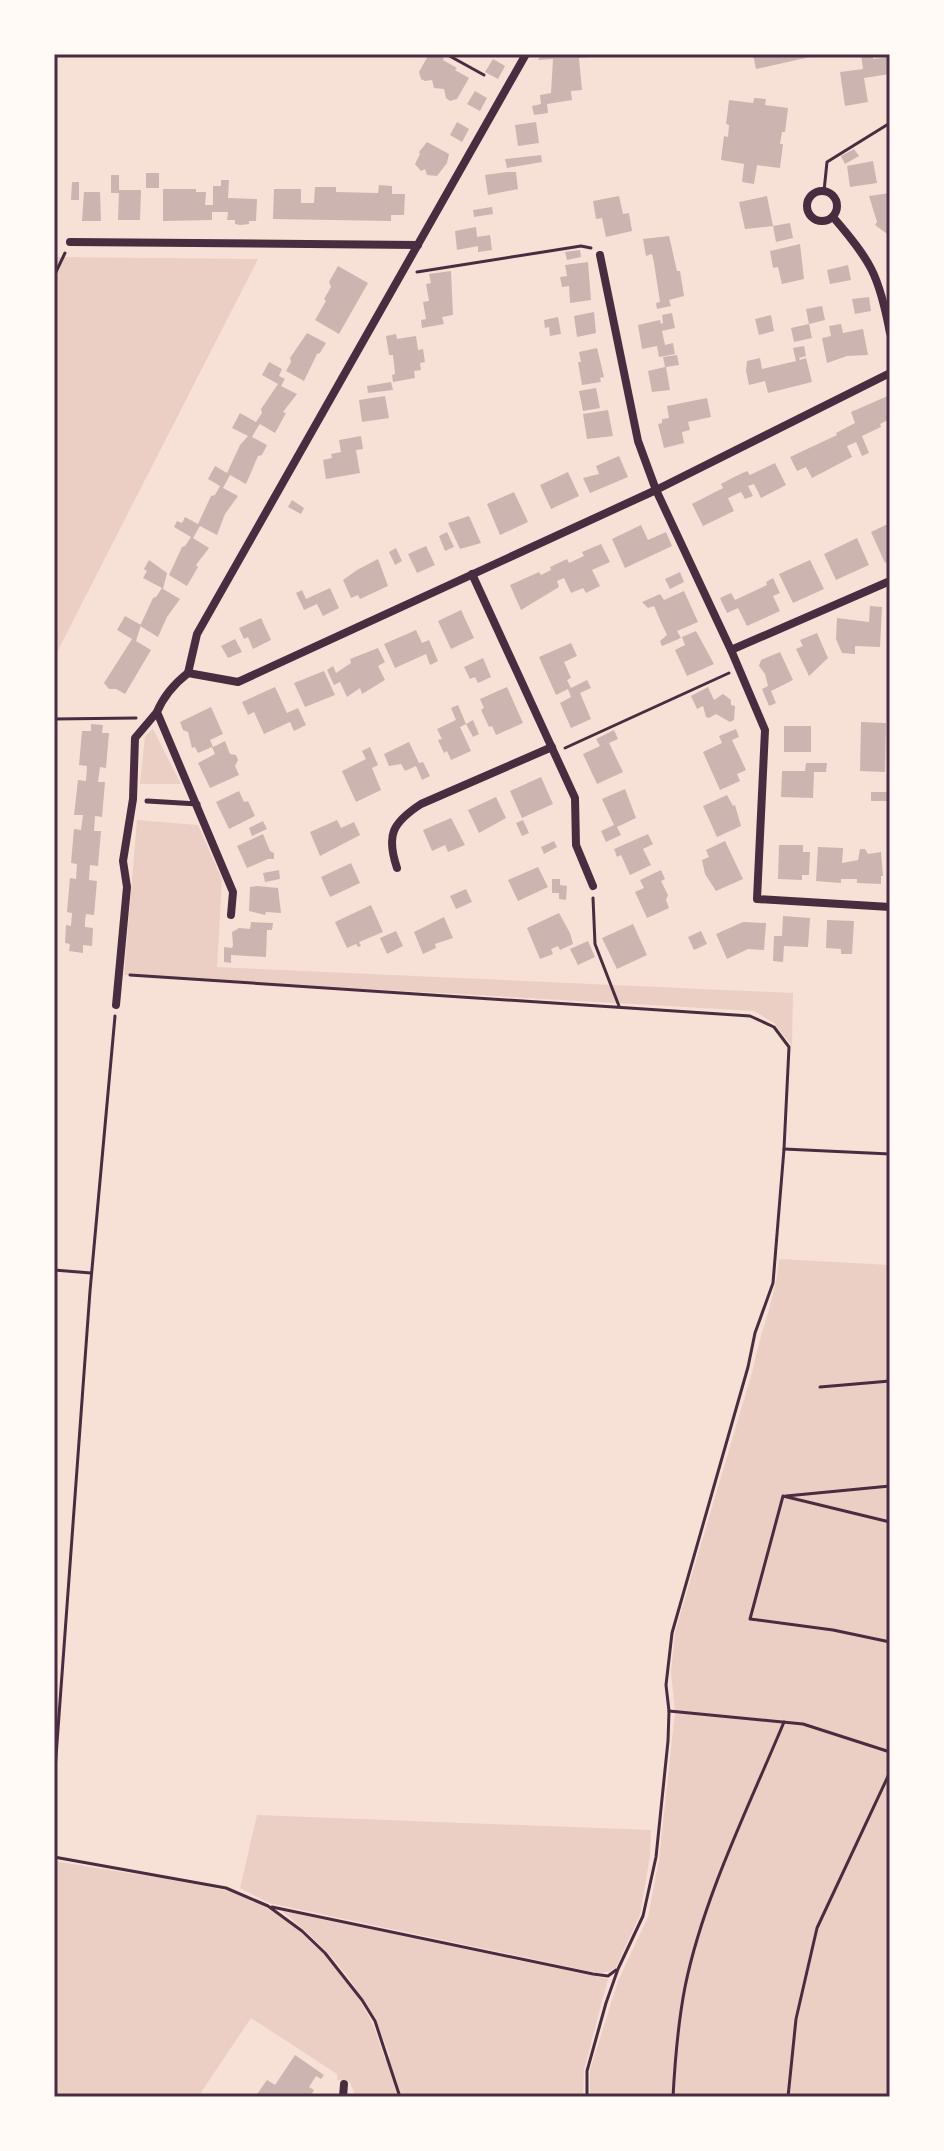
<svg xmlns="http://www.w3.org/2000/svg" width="944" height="2151" viewBox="0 0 944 2151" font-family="'Zilla Slab',serif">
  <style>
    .green { fill: #ebcfc5 }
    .building { fill: #ccb4b1 }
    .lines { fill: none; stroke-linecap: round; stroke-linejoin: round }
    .path { stroke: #4a2c40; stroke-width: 3 }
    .service { stroke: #4a2c40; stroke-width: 5 }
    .minor { stroke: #4a2c40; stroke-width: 8 }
    .neatline { fill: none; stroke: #4a2c40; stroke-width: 3 }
  </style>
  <rect width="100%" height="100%" fill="#f7e1d7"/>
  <!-- green -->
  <g class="green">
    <polygon points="54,257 258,259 54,658"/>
    <polygon points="153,729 181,784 140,784 145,736"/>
    <polygon points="137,820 198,825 222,879 217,967 793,993 792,1046 774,1023 754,1011 124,975"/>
    <path d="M779 1259 890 1265V2097H590V2070L618 1981 648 1917 659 1859 675 1712 671 1672 675 1632 753 1369C760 1332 776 1297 779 1259Z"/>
    <polygon points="257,1815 651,1830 650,1856 640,1915 616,1967 609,1972 598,1973 269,1903 240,1888"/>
    <path d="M55 1861C110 1871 168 1877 223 1890 283 1905 344 1965 370 2019 377 2032 380 2046 385 2059L390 2056C366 1991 335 1955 282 1911L608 1979 584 2070 583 2097H356L349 2081 337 2080V2074L251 2018 198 2097H54Z"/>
  </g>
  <!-- building -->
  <g class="building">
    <polygon points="429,54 436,54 444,58 443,60 457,68 455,70 469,78 457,99 450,101 446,98 444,89 434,88 432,80 425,81 421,79 419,72"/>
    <polygon points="542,54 599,54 599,56 579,58 582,90 571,91 572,100 547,104 548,113 534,115 532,106 541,104 540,95 551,93 553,59 538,60"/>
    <polygon points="753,54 810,54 810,57 756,69"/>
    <polygon points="861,54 873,54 873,59 890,57 890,74 864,78 868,102 845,106 840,72 863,69"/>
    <polygon points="493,59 505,66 498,79 485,72"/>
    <polygon points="475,91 487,98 480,111 467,104"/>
    <polygon points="754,98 766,99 765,105 788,108 785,132 782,132 780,144 783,144 780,168 757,165 754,184 742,182 744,164 721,160 724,136 728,137 729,125 726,124 729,100 753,103"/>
    <polygon points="457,122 469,129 462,142 450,135"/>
    <polygon points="536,122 539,143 518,146 515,125"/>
    <polygon points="427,142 449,154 447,163 437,176 427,175 425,169 421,171 415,164 420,154 419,152"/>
    <polygon points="854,149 859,156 845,164 841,156"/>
    <polygon points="541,155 542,162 507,168 505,159"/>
    <polygon points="873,161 877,183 850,187 847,166"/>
    <polygon points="507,172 516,172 518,189 488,195 485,175"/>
    <rect x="146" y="173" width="13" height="15"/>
    <rect x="111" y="175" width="8" height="18"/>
    <polygon points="221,180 229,180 228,198 257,199 256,221 249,221 249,224 240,225 235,224 235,220 227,220 228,212 212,212 212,220 163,221 163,189 196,189 196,192 206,192 205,205 213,205 213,186 221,186"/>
    <polygon points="72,182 79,182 79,200 71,200"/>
    <polygon points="379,185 392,186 392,194 405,194 404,215 391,215 391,221 273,219 274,189 301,189 301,203 314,203 315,187 336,187 336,192 378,193"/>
    <polygon points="119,190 141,190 140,220 118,220"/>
    <polygon points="84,192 100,192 101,221 82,221"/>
    <polygon points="890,193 889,206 890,236 875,225 877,222 869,196"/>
    <polygon points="619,196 623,214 629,213 632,231 606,237 602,218 596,219 593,201"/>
    <polygon points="767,196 773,226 790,223 793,238 776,242 773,226 745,229 739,202"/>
    <polygon points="492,207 493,214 474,217 473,210"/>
    <polygon points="476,227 477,237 490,235 492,250 478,252 478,246 457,250 455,231"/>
    <polygon points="669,236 677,271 680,271 684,296 669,300 671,306 657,309 656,303 660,302 654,263 652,254 646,256 643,239"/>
    <polygon points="800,244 804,279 782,284 778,267 773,268 770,251"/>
    <polygon points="580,250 581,257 567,260 565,252"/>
    <polygon points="588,262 591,300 570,303 569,286 562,287 560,277 567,276 565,265"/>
    <polygon points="848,265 851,280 830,284 827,270"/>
    <polygon points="338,266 368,283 339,334 315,320 326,301 324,299 331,287 329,282"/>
    <polygon points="451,271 453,315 442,317 444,324 422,328 421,320 426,319 423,302 429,301 426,284 431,283 429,274"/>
    <polygon points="869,297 871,311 855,314 852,299"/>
    <polygon points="822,306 825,320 809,324 806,309"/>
    <polygon points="594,312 596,333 577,337 574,316"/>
    <polygon points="672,313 675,328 662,331 665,345 673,343 675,354 659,357 657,346 642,349 638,325 660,320 661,324 663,323 662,315"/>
    <polygon points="771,315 774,331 759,335 755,319"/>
    <polygon points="558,317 561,334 550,336 549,327 545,328 544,320"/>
    <polygon points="809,324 812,338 794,342 791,328"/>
    <polygon points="841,324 843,333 863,329 868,355 847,356 827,363 822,338 831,336 829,326"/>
    <polygon points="307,333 326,343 320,353 317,354 304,381 286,371 291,362 290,358"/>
    <polygon points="396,334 397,339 416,336 418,350 423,349 425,362 420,363 421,370 414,371 415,378 393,382 392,375 395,374 393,355 389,355 386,336"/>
    <polygon points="804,346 806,356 799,358 800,360 806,358 812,382 768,393 765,381 749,385 746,371 747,361 760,358 762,369 796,361 793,348"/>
    <polygon points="597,348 604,377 600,378 601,382 582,385 578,362 581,362 579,352"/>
    <polygon points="677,355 679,365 666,367 670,390 652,392 648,371 665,367 663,357"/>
    <polygon points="269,362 282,369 279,376 285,379 281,386 297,394 283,412 286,413 275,433 260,424 256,430 252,437 267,445 262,455 258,456 246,484 230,475 223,488 238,496 225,514 217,535 200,526 193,538 209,548 196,565 198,567 187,586 169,575 182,547 185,546 191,537 174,527 177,521 182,523 185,517 198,524 211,496 215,495 220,486 208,479 215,466 227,473 240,445 248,436 232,428 240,413 256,422 262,413 261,409 278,384 262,375"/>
    <polygon points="391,382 393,390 368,393 367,386"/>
    <polygon points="596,388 600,408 583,411 579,391"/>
    <polygon points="890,395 890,419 880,424 881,427 862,436 869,453 862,456 856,442 847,446 852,457 812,478 806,467 797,471 790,457 837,435 836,433 855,423 851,412"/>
    <polygon points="385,396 389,418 362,422 359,400"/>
    <polygon points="707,398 711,417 688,422 690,430 682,432 684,443 664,448 658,424 662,423 662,419 669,418 667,406"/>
    <polygon points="608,410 613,436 587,439 583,414"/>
    <polygon points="361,436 363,449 356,450 360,473 326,479 323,460 332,458 331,454 341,452 339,440"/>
    <polygon points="619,456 628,477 590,493 583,478 599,474 596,466"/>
    <polygon points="775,463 786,485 761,498 754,484 748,486 753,496 745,499 741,492 728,498 734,511 703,526 692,504 723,488 721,484 734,477 747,471 750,475"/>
    <polygon points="568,472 579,496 551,509 540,485"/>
    <polygon points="514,492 528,522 500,535 487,504"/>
    <polygon points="292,500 304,508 301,514 288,507"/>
    <polygon points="469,516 481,543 460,549 448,523"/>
    <polygon points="890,523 890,561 885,563 871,532"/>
    <polygon points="641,525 648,540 666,532 672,546 625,568 612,539"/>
    <polygon points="447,532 454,547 445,551 439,536"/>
    <polygon points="857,538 869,565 836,580 824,554"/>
    <polygon points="601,544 610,562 592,570 600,586 586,593 583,588 571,593 564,578 557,581 559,587 521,610 510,585 539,572 541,575 551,570 550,567 567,559 569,563 584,556 582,552"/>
    <polygon points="426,546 435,565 417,573 408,554"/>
    <polygon points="396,548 402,561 395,565 389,552"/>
    <polygon points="378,559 388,586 360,599 358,595 351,598 343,580 357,570"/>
    <polygon points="149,560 167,573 163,589 180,599 167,617 158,637 140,626 153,598 156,597 162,588 143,578 147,571 144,569"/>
    <polygon points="810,560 824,589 793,603 779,574"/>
    <polygon points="680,572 684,582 670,589 665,579"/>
    <polygon points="773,578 780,593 773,596 780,611 747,626 738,608 727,613 720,598 731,593 735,600 767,585 766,582"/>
    <polygon points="330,588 339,608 323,616 317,604 304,610 296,593 302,590 306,599"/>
    <polygon points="684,591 698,622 677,631 681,638 662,646 660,641 667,635 660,620 654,606 648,608 642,602 660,594 664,600"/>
    <polygon points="870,606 882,607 880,647 855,646 855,654 842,653 836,639 837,618 869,622"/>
    <polygon points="461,610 474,638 451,649 438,621"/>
    <polygon points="125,616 141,625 136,641 151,650 125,694 116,689 109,689 104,683 132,639 117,630"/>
    <polygon points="261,618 271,640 253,649 248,637 244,639 239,628"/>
    <polygon points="416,630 422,643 429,640 438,661 430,665 426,654 395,668 384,644"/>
    <polygon points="696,631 714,664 687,676 675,650 685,645 682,637"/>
    <polygon points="817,633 828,658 809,676 796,649 803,646 800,640"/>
    <polygon points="235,639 242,652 228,658 221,646"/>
    <polygon points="571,643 577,656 564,662 571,678 567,680 571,688 587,680 591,688 580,693 591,719 571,728 560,703 571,697 568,689 556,695 539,657"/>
    <polygon points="378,648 385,662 378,666 385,680 362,694 360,688 347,697 340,682 334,685 327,670 333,666 336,673 351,663 350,659"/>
    <polygon points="780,652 793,680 771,691 776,703 769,706 762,689 768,686 765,674 759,666 761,660"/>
    <polygon points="483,658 491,677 478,683 475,677 470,679 464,667"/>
    <polygon points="324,671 335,695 305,707 294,683"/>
    <polygon points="275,687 287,713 298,708 306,725 294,731 290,722 264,734 254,712 248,715 242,702"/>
    <polygon points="507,687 523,723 496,735 492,726 489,727 481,710 484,708 480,699"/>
    <polygon points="708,687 714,700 723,694 731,700 731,705 735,706 734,720 730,722 716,714 709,718 706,717 703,706 697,709 691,696"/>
    <polygon points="458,705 466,724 460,727 471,751 451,760 447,751 444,753 438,740 442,739 437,729 456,720 451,708"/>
    <polygon points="211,707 223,734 210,740 213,747 225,741 230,754 236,755 238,760 235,766 239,775 210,788 198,763 215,754 212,747 198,753 195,747 192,748 188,732 183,730 180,722"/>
    <polygon points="473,720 479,734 473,737 466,724"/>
    <polygon points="861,722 886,723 885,772 860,771"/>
    <polygon points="91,724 103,725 102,733 109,733 106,768 100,767 98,782 105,782 102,817 95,816 94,831 101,831 98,866 90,865 89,880 97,881 94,915 86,914 85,921 85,927 93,928 92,946 83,945 83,953 69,951 70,944 65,943 66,925 71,926 72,913 67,912 70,878 76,879 77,864 71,863 74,829 81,830 83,815 74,815 78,780 86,781 87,766 79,765 82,731 91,731"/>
    <rect x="784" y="726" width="27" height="26"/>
    <polygon points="736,729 739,737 732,740 746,770 737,774 740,781 720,790 703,752 722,743 719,736"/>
    <polygon points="614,730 618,739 609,743 623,772 597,784 583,754 600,746 596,739"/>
    <polygon points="409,742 419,763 423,762 430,776 422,780 416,766 405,771 401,764 389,766 384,754"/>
    <polygon points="370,747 378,765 372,768 381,790 356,802 342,771 366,759 362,751"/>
    <polygon points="806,763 827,763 826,772 814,772 813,798 781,797 782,771 805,771"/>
    <polygon points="541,777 553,804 522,818 510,791"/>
    <polygon points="625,789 636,818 617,827 621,835 606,842 601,831 614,825 602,799"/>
    <polygon points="239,791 244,802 248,801 255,816 229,829 216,802"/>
    <rect x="871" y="792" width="16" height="9"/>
    <polygon points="727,795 733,806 735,805 741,826 717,837 703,806"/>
    <polygon points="496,797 506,818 479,833 468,810"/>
    <polygon points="451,818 465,845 448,852 445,845 432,851 423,830"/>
    <polygon points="337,820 341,828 354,822 360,835 320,856 310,832"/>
    <polygon points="523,820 529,833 522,836 516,823"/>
    <polygon points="263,821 267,829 252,836 249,828"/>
    <polygon points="263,834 270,851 274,853 274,859 268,859 247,868 237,846"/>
    <polygon points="648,834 653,844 643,849 651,865 630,875 621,855 617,857 614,849"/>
    <polygon points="554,841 557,847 544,854 541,847"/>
    <polygon points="725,841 743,879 716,891 705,874 702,860 709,857 706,850"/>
    <polygon points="779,845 803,845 803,852 810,852 809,875 802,875 802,880 778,879"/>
    <polygon points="818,847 843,848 842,863 858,860 860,849 865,849 868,854 881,852 883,876 881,876 881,884 857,883 857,879 841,879 841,883 816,881"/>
    <polygon points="351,863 360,883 330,897 321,877"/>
    <polygon points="538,867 548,887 518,901 508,880"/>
    <polygon points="279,870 280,879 265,882 263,873"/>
    <polygon points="661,870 665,879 661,881 668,895 666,900 669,908 647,918 635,892 644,888 640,880"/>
    <polygon points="552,879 560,879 560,885 567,886 566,900 559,899 559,893 552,893"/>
    <polygon points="257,886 278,888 281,913 266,912 265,915 249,911 250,887"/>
    <polygon points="466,889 472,902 456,909 450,896"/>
    <polygon points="371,905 383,932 359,942 361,946 358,947 356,944 347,948 335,922"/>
    <polygon points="559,913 570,933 573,944 560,950 558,946 551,949 553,954 540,959 527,928"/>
    <polygon points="783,916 810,918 808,947 784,946 783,962 773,961 774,936 782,936"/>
    <polygon points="444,917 453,938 435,944 436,948 423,954 414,932"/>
    <polygon points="827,920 854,921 852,954 841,954 841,949 826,948"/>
    <polygon points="251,922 273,923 272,930 267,930 266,957 231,955 231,963 224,962 224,947 232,948 233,945 232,932 239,928 250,929"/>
    <polygon points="743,922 766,923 764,950 748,949 727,959 716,934"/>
    <polygon points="633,924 647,955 617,969 602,938"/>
    <polygon points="396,931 403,946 387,954 380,938"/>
    <polygon points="701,931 707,944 694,950 688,937"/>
    <polygon points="588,941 595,957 578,965 570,949"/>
    <polygon points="295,2055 324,2075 321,2079 316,2076 309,2087 314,2090 310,2097 255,2097 267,2080 275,2085"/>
  </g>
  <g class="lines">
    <!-- path -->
    <g class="path">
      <polyline points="446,54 484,75"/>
      <polyline points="824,191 827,162 890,123"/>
      <polyline points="417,272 581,246 591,248"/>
      <polyline points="54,276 65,253"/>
      <polyline points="54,719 136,718"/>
      <polyline points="565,748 729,673"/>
      <polyline points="593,898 595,944 619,1006"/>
      <polyline points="130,975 750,1016 774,1027 789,1047 784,1149 773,1283 755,1333 748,1367 672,1633 666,1685 669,1711 668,1741 656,1857 643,1916 618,1969 606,2003 587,2071 587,2097"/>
      <polyline points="784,1149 890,1154"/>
      <polyline points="54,1270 91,1273"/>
      <polyline points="820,1387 890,1381"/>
      <polyline points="786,1496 890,1486"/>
      <polyline points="890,1522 783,1496 750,1619 833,1630 890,1642"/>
      <polyline points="669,1711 803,1724 890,1752"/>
      <polyline points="54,1784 90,1291 115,1016"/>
      <polyline points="54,1857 226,1888 268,1906 302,1931 325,1953 362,2000 375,2021 400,2097"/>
      <polyline points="272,1907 593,1974 608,1976 616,1970"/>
      <path d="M673 2097C675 2060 678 2023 685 1987 703 1898 749 1806 784 1722"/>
      <polyline points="788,2097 796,2019 817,1928 890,1772"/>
    </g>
    <!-- service -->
    <polyline class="service" points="147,801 198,804"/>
    <!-- minor -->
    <g class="minor">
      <circle cx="822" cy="206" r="15"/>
      <path d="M833 217C871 261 879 275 890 333"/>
      <polyline points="70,242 418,245"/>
      <polyline points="600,255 638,441 656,490 731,650 765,730 757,899 890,907"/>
      <polyline points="472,574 575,798 576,845 593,886"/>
      <polyline points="731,650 890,581"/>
      <polyline points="188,673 197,634 526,54"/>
      <path d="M397 868C386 835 392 823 421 804L552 747"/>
      <path d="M231 915 233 892 157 712C164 695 174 684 188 673L238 682 656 490 890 373"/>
      <polyline points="116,1005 127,887 123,861 133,799 135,738 157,712"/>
      <polyline points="343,2097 344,2084"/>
    </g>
  </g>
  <!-- border -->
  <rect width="944" height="2151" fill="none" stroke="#fffaf5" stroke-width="112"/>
  <rect x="56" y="56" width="832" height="2039" class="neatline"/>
</svg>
